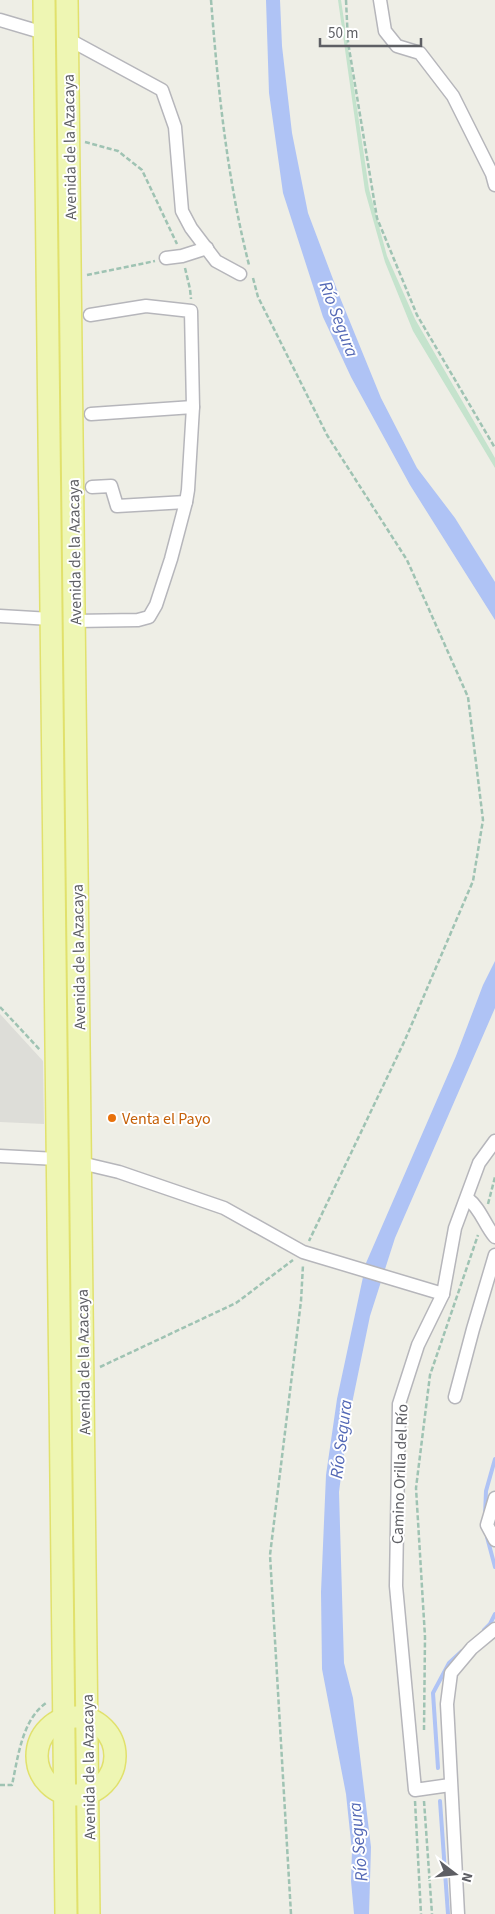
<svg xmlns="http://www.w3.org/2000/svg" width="495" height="1914" viewBox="0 0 495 1914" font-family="'Source Sans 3',sans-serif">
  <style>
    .industrial { fill: #ddddd8 }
    .green { fill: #c5e3cd }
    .water { fill: #afc3f5 }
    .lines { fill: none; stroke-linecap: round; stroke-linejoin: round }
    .stream { stroke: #afc3f5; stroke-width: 4 }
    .minor-casing { stroke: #b6b6bb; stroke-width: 15 }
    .primary-casing { stroke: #e1e16c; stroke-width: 24 }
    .path { stroke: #9fc3b3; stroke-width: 2.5; stroke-dasharray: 5 2.5; stroke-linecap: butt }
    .minor { stroke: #fff; stroke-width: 12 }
    .primary { stroke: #eef6b3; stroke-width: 21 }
    .food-dot { fill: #e8710a; stroke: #fff; stroke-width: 2 }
    .labels { text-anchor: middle; stroke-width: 4; stroke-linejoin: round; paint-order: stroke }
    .street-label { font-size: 16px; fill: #5e5f64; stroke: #fff }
    .food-label { font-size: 16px; fill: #c56008; stroke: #fff; text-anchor: start }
    .water-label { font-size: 18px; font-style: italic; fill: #5469b6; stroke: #fff }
  </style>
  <rect width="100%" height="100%" fill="#eeeee6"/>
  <!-- industrial -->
  <polygon class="industrial" points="0,1014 43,1061 44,1124 0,1122"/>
  <!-- green -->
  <polygon class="green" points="338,0 341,0 369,189 387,256 415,319 495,458 495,468 413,331 385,262 365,191"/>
  <!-- water -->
  <g class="water">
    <polygon points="266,0 280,0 282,46 292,133 308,213 339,295 381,398 417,468 455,518 495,582 495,620 410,485 351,377 323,317 283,193 269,93"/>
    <polygon points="495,961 495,1008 395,1238 370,1316 348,1423 339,1492 344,1663 353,1698 371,1847 369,1914 354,1914 351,1881 352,1851 346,1794 322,1669 321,1592 326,1475 337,1399 366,1263 456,1056 483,985"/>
  </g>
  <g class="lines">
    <!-- stream -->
    <g class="stream">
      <polyline points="485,1515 486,1491 495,1459"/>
      <polyline points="487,1537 495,1567"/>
      <polyline points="484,1630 490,1624 495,1614"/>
      <polyline points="438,1768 433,1693 449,1663 462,1651"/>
      <polyline points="440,1801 448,1914"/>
    </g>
    <!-- minor casing -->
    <g class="minor-casing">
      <g id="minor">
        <polyline points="380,0 385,31 397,46 420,53 453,96 492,174 495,185"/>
        <polyline points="0,20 44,33"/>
        <polyline points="68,39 162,90 175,127 182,211 191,228 216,261 240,274"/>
        <polyline points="166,258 182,256 207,248"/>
        <polyline points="90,315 146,306 191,311 193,407"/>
        <polyline points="92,487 111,486 117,506 186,502"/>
        <polyline points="0,616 51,619"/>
        <polyline points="74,621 138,620 149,617 156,605 171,559 186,502 188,490 193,407 91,414"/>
        <polyline points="0,1156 57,1159"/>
        <polyline points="81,1163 119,1172 224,1208 303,1252 443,1294"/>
        <path d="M467 1198C481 1209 484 1224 495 1237"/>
        <polyline points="455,1397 473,1329 495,1255"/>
        <polyline points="495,1498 487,1525 495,1540"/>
        <polyline points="450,1785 415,1790 396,1586 399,1404 418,1345 443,1294 455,1228 479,1163 495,1141"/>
        <polyline points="458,1914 447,1704 451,1673 472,1648 495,1629"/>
      </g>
    </g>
    <!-- primary casing -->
    <g class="primary-casing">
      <g id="primary">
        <polyline points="44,0 66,1914"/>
        <polyline points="67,0 89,1914"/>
        <circle cx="76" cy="1756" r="39"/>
      </g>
    </g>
    <!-- path -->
    <g class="path">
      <path d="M211 0C218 89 227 178 249 265"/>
      <polyline points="346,0 348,42 377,218 417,315 495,448"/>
      <polyline points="85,142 118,151 142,170 177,244"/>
      <polyline points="185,268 190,289 191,299"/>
      <polyline points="87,275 155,261"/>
      <polyline points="253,278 258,297 327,435 407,560 468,697 483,820 473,881 405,1040 309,1241"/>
      <polyline points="0,1007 40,1050"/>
      <polyline points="488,1204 495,1177"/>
      <polyline points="100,1367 236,1303 293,1260"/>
      <polyline points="424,1730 425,1637 416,1488 430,1375 478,1235"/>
      <path d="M0 1785H12C18 1757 22 1720 46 1703"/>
      <polyline points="415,1801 421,1914"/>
      <polyline points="424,1801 432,1914"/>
      <polyline points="291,1914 270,1555 301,1301 303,1265"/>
    </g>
    <!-- minor -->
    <use href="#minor" class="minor"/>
    <!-- primary -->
    <use href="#primary" class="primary"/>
  </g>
  <!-- markers -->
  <circle class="food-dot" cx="112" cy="1118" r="5"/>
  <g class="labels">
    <!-- street labels -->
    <g class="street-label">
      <text transform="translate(69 147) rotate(-91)" y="6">Avenida de la Azacaya</text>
      <text transform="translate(74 552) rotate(-91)" y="6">Avenida de la Azacaya</text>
      <text transform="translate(78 957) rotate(-91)" y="6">Avenida de la Azacaya</text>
      <text transform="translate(83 1362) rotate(-91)" y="6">Avenida de la Azacaya</text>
      <text transform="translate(399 1474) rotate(-88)" y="6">Camino Orilla del Río</text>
      <text transform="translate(88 1767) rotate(-91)" y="6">Avenida de la Azacaya</text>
    </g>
    <!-- food labels -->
    <g class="food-label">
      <text x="122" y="1124">Venta el Payo</text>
    </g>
    <!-- water labels -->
    <g class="water-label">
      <text transform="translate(339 319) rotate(69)" y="6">Río Segura</text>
      <text transform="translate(341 1439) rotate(-83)" y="6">Río Segura</text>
      <text transform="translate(358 1842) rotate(-95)" y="6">Río Segura</text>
    </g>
  </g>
  <!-- north arrow -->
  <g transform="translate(455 1874) rotate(106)" stroke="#ffffff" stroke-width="4" paint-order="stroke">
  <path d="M0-4L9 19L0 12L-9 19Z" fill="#5e5f64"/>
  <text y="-8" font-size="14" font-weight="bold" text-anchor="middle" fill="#5e5f64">N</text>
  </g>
  <!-- scale -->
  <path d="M320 38v8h101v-8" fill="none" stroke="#5e5f64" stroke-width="2.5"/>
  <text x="328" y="38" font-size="15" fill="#5e5f64" stroke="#ffffff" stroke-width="4" paint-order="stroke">50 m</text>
</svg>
